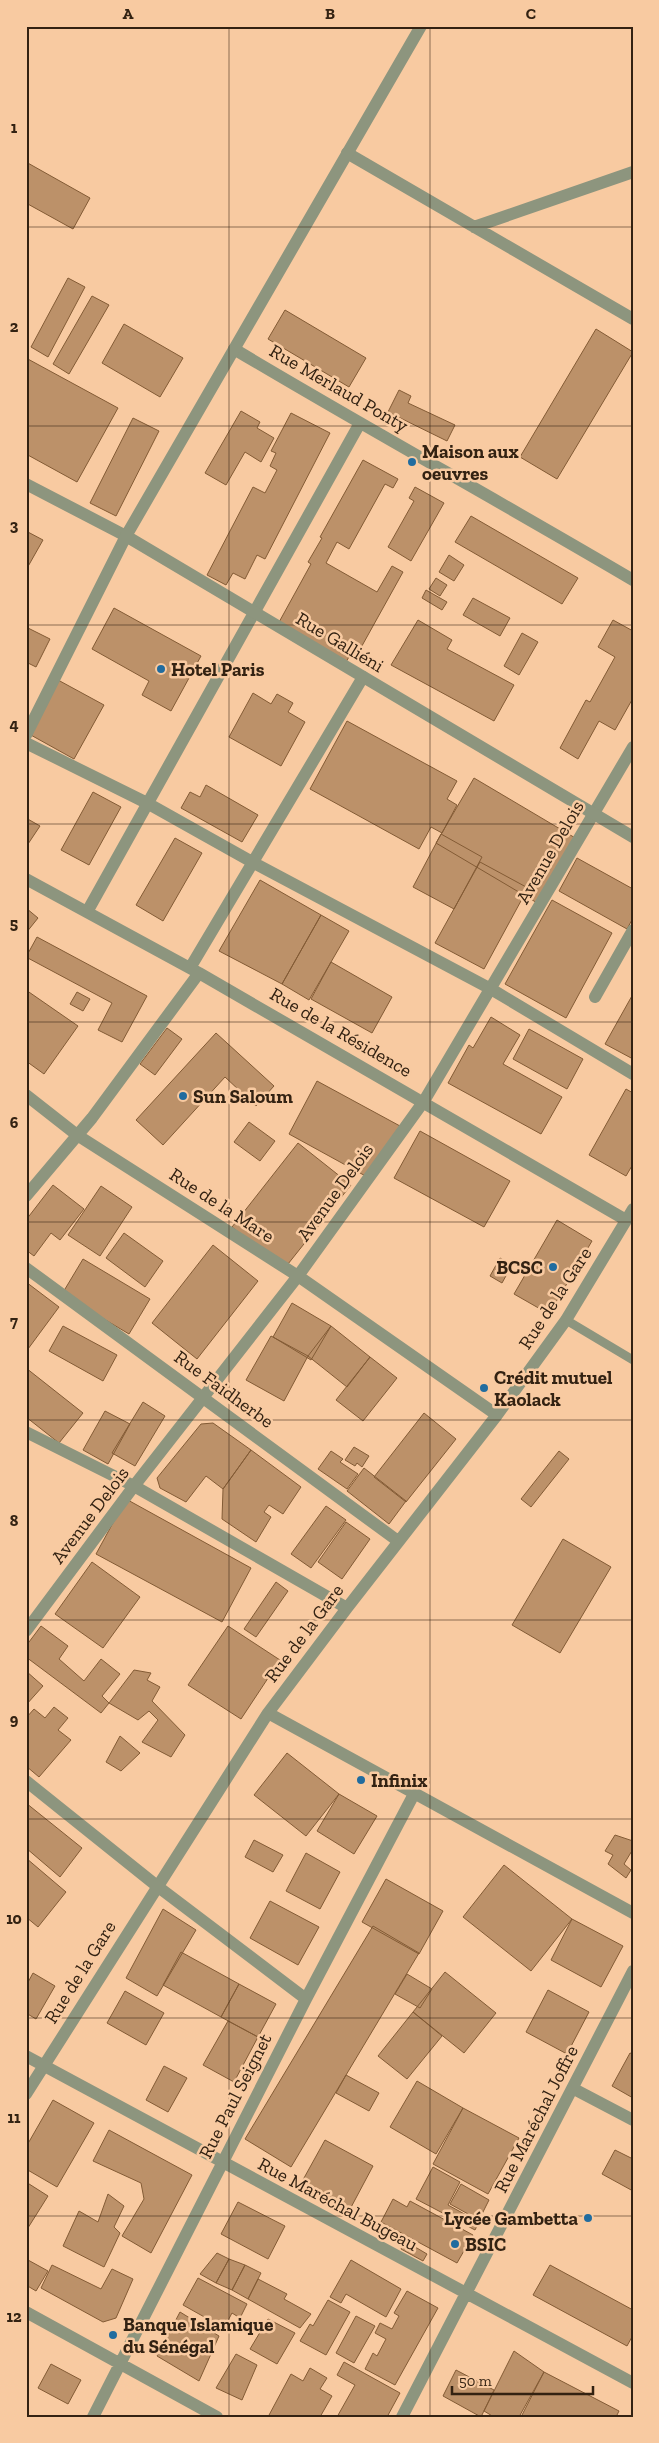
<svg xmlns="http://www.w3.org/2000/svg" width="659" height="2443" viewBox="0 0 659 2443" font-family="'Zilla Slab',serif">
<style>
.building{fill:#bc9169;stroke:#835b35}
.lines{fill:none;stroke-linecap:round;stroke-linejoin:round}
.service{stroke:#8d957e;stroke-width:9}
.minor{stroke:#8d957e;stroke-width:12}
.tertiary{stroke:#8d957e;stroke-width:12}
.grid{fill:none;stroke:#332212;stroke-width:1;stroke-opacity:0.55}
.poi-dot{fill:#216c9f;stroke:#f8caa1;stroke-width:2}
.labels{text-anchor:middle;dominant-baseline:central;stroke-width:5;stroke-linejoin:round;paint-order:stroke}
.street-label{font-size:19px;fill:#332212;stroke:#f8caa1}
.poi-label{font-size:19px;font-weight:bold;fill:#332212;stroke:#f8caa1;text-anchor:start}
.neatline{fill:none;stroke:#332212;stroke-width:2}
.grid-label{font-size:16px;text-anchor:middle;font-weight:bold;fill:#332212}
</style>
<rect width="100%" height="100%" fill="#f8caa1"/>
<path class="building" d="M26,162L90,198L73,229L26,203Z
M68,278L85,287L48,357L31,347Z
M92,296L109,305L69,374L53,364Z
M285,310L366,358L349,387L268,339Z
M124,324L183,358L160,397L102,363Z
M596,329L633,352L557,479L520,457Z
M26,358L118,408L77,482L26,454Z
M399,390L411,396L408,403L455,425L447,441L388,412Z
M241,411L260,422L257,428L274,438L261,462L245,452L226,485L205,473Z
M291,413L330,433L265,559L257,555L245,579L233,573L226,585L207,575L253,487L265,493L277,470L270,466L276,453L271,451Z
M133,418L159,431L116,516L90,503Z
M363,460L398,479L393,488L385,484L349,549L337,542L326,563L377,592L392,566L403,572L358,653L353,650L346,662L278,624L311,564L308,562L322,538L320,537Z
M415,487L444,503L411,561L388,547L414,501L409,498Z
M471,516L578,578L562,604L455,542Z
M26,531L43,540L26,570Z
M449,555L464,565L454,581L439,572Z
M436,578L447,585L440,596L429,589Z
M426,590L447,602L442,610L422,598Z
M473,598L510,618L500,636L463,615Z
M114,608L201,656L171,711L142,695L149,681L92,649Z
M418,620L452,640L447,649L514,685L494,721L391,665Z
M613,620L633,631V698L615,730L599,721L578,759L560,748L586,700L590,702L615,657L598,647Z
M26,627L50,639L36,667L26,662Z
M522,633L538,642L519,675L504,666Z
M58,680L104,705L74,759L29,734Z
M253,693L271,704L277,694L293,703L288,712L305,722L281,766L229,737Z
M347,721L457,781L447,799L457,805L442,833L431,827L419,849L310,789Z
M474,778L577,839L539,904L436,843Z
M206,785L258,815L242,842L181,808L190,792L200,797Z
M93,792L121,807L89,865L61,850Z
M26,818L40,826L28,844L26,843Z
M441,834L482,857L454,909L413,887Z
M175,838L202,853L163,921L136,905Z
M577,858L633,889V918L627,929L559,891Z
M480,862L528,888L484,969L435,943Z
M260,880L321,915L282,984L219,951Z
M552,900L612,933L566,1018L505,984Z
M26,908L38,918L26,933Z
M321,915L349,931L309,1000L282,984Z
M37,937L147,996L122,1042L98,1030L112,1003L26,957Z
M331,962L392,997L372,1033L311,999Z
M26,990L78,1026L44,1074L26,1061Z
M77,992L90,999L83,1011L70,1004Z
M633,994V1059L605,1044Z
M491,1017L520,1035L503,1064L562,1097L541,1134L448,1083L469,1045L473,1048Z
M167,1028L182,1039L155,1075L140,1064Z
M529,1029L583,1059L567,1089L513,1059Z
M216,1033L274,1086L256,1106L225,1077L163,1145L136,1120Z
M317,1081L400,1126L371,1179L289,1134Z
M626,1089L633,1093V1164L626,1176L589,1155Z
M249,1122L275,1141L260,1161L234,1142Z
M420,1131L510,1181L484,1227L394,1178Z
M298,1143L351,1185L284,1269L232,1227Z
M53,1185L84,1209L60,1240L51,1233L34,1256L26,1250V1220Z
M101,1186L132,1207L100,1256L68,1235Z
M557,1220L592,1241L549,1314L514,1294Z
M124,1233L163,1261L145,1287L106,1258Z
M213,1245L258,1281L197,1359L152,1323Z
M500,1258L512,1265L502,1283L490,1276Z
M83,1259L150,1299L129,1334L62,1294Z
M26,1282L59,1307L28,1349L26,1347Z
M292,1303L331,1326L311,1360L273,1337Z
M63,1326L117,1355L103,1381L49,1351Z
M331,1326L370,1357L347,1387L308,1356Z
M271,1336L308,1356L284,1401L246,1380Z
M370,1357L397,1378L363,1421L336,1400Z
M26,1368L83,1413L59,1443L26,1417Z
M143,1402L165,1416L135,1466L112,1453Z
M105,1411L130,1424L108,1464L83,1450Z
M424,1413L456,1439L406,1502L374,1477Z
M213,1423L251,1450L223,1489L206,1476L186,1502L160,1488L157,1478L201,1424Z
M354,1447L369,1456L362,1467L357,1463L355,1466L345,1460Z
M251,1450L301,1487L283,1514L269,1505L264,1512L271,1517L256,1542L222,1519L223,1489Z
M331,1451L343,1459L340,1462L358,1474L347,1489L318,1469Z
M559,1451L569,1459L531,1507L521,1499Z
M364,1468L406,1501L389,1524L347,1491Z
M126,1499L251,1568L222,1622L96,1554Z
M326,1506L346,1520L311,1568L291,1554Z
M346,1522L370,1539L342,1579L318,1562Z
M563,1539L611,1567L560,1653L512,1625Z
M92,1562L140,1597L103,1648L55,1614Z
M276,1582L288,1591L256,1637L244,1629Z
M41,1626L68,1646L59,1659L84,1681L101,1659L120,1674L102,1696L109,1703L101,1713L26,1657V1646Z
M228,1626L280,1660L241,1719L188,1685Z
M134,1670L151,1673L147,1680L160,1687L152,1701L185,1735L171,1757L142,1742L158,1720L149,1711L138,1720L109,1703Z
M26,1671L43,1686L26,1705Z
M54,1707L68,1718L58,1730L71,1740L39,1777L26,1766V1718L34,1709L45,1718Z
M120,1736L140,1753L121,1771L106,1762Z
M287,1753L339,1794L306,1836L254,1795Z
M339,1794L377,1816L354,1854L317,1831Z
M26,1803L82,1848L60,1877L26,1848Z
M615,1835L633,1841V1849L624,1864L631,1870L626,1878L608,1864L613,1855L605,1851Z
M254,1840L283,1855L273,1872L245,1857Z
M306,1853L340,1872L320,1909L286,1891Z
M26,1858L66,1892L38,1927L26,1917Z
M504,1865L572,1919L531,1971L463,1917Z
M386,1879L443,1911L419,1954L362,1922Z
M270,1901L319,1927L298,1965L250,1938Z
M163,1909L196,1930L157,1996L126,1978Z
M572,1919L623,1946L601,1987L551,1960Z
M373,1926L419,1953L291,2167L245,2139Z
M181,1952L239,1984L221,2017L163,1985Z
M445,1972L496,2013L464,2053L413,2012Z
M33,1973L55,1986L36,2019L26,2013V1986Z
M407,1974L432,1989L420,2008L395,1994Z
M239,1984L276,2004L258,2037L221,2017Z
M548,1990L589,2012L567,2054L526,2032Z
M125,1991L164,2013L146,2045L107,2023Z
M413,2012L442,2036L407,2079L378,2056Z
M228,2021L258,2037L234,2082L203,2065Z
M630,2053L633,2054V2098L612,2086Z
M164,2066L187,2078L168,2112L146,2100Z
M346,2075L379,2093L369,2111L336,2093Z
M417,2081L463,2108L436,2154L390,2127Z
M53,2100L94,2123L57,2187L26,2169V2147Z
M463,2108L519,2138L488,2194L433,2164Z
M109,2130L192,2175L151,2253L122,2236L144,2199L141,2183L93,2161Z
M325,2140L373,2166L348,2213L299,2187Z
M615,2150L633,2159V2191L602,2174Z
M433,2167L460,2182L448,2205L479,2222L475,2230L416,2199Z
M26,2182L48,2196L26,2231Z
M461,2184L489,2200L479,2220L450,2204Z
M108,2194L124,2206L114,2227L120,2233L104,2267L63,2246L79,2211L98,2222Z
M393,2199L407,2207L410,2201L473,2235L457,2263L381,2222Z
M238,2202L285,2226L268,2259L221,2234Z
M405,2241L427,2254L423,2261L401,2249Z
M217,2253L229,2259L216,2283L200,2274Z
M229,2259L245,2265L232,2290L216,2283Z
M28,2260L48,2271L36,2291L26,2285Z
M351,2260L401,2289L386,2317L346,2294L341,2303L330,2297Z
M52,2265L101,2289L112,2269L133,2279L116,2318L103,2322L41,2288Z
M245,2265L261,2273L248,2299L232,2290Z
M550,2265L633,2310V2335L627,2346L533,2295Z
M198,2278L247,2304L240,2318L232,2313L224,2328L183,2305Z
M258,2279L287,2294L284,2299L311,2314L300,2328L248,2299Z
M407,2291L438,2308L395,2385L365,2369L373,2353L377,2356L386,2339L375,2333L380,2323L392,2329L399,2316L394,2313Z
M328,2300L350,2312L326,2355L300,2341L310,2324L313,2326Z
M180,2312L219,2336L199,2381L157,2356Z
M356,2316L375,2326L354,2363L336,2353Z
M268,2319L295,2333L277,2364L250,2349Z
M514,2351L544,2372L519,2417H494L484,2411Z
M236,2354L257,2365L242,2400L216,2388Z
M344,2362L400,2393L387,2417H337L355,2385L337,2375Z
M51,2364L81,2380L68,2404L38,2388Z
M310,2368L327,2378L320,2389L332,2396L320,2417H268L291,2374L303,2381Z
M456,2370L494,2390L481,2417L443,2396Z
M544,2372L619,2411L616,2417H521Z"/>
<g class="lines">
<path class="service" d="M566,1320L633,1360"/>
<path class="minor" d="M347,153L633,319
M474,227L633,172
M234,349C366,428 501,502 633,580
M26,484L126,536
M26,743L147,803L254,863L491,989L633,1074
M26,879L199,973L626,1220
M87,912L360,423
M190,968L363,677
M595,997L633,930
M26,1095L77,1135L298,1276L497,1415
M26,1196L92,1118L199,973
M26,1268L398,1541
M26,1432L134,1486L347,1608
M26,1631L134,1486L298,1276L424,1101L633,747
M268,1713L633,1913
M26,1781L157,1886L306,1999
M26,2056L633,2383
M574,2089L633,2120
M26,2094L268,1713L347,1608L497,1415L566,1320L633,1209
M26,2312L217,2417
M93,2417L306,1999L414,1794
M402,2417L633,1971"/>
<path class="tertiary" d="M126,536L633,837
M26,735L126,536L421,26"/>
</g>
<path class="grid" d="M229,26V2417M430,26V2417M26,227H633M26,426H633M26,625H633M26,824H633M26,1022H633M26,1222H633M26,1420H633M26,1620H633M26,1819H633M26,2018H633M26,2216H633"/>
<g class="poi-dot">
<circle cx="412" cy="462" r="5"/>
<circle cx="161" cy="669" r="5"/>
<circle cx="183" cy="1096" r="5"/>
<circle cx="553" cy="1267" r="5"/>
<circle cx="484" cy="1388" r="5"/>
<circle cx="361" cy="1780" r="5"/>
<circle cx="588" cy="2218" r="5"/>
<circle cx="455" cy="2244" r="5"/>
<circle cx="113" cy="2335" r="5"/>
</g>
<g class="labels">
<g class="street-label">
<text transform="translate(339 388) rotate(30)">Rue Merlaud Ponty</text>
<text transform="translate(340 642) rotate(31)">Rue Galliéni</text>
<text transform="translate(550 852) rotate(-60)">Avenue Delois</text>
<text transform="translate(341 1032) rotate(30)">Rue de la Résidence</text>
<text transform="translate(335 1192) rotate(-54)">Avenue Delois</text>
<text transform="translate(222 1205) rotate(33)">Rue de la Mare</text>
<text transform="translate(555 1298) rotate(-57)">Rue de la Gare</text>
<text transform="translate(224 1389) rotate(36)">Rue Faidherbe</text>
<text transform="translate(90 1515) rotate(-53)">Avenue Delois</text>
<text transform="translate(304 1633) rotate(-53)">Rue de la Gare</text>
<text transform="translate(80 1972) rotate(-58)">Rue de la Gare</text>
<text transform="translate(235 2096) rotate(-63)">Rue Paul Seignet</text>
<text transform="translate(536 2119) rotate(-63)">Rue Maréchal Joffre</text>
<text transform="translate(338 2204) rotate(28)">Rue Maréchal Bugeau</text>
</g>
<g class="poi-label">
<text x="422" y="451">Maison aux<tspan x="422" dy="22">oeuvres</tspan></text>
<text x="171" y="669">Hotel Paris</text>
<text x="193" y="1096">Sun Saloum</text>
<text x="543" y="1267" text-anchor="end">BCSC</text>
<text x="494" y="1377">Crédit mutuel<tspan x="494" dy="22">Kaolack</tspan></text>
<text x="371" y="1780">Infinix</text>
<text x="578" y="2218" text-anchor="end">Lycée Gambetta</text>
<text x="465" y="2244">BSIC</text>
<text x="123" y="2324">Banque Islamique<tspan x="123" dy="22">du Sénégal</tspan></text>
</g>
</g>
<rect width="659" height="2443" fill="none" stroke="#f8caa1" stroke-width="55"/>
<path d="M452 2386v8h141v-8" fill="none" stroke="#332212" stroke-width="2.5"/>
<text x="459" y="2386" font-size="15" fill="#332212" stroke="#f8caa1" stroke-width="4" paint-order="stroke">50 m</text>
<rect x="28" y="28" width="604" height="2388" class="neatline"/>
<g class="grid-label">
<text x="128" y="19">A</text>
<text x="330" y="19">B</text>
<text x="531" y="19">C</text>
<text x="14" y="133">1</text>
<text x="14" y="332">2</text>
<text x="14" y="531">3</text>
<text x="14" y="730">4</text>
<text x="14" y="929">5</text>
<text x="14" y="1128">6</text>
<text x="14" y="1327">7</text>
<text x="14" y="1526">8</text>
<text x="14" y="1725">9</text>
<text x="14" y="1924">10</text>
<text x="14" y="2123">11</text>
<text x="14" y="2322">12</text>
</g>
</svg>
